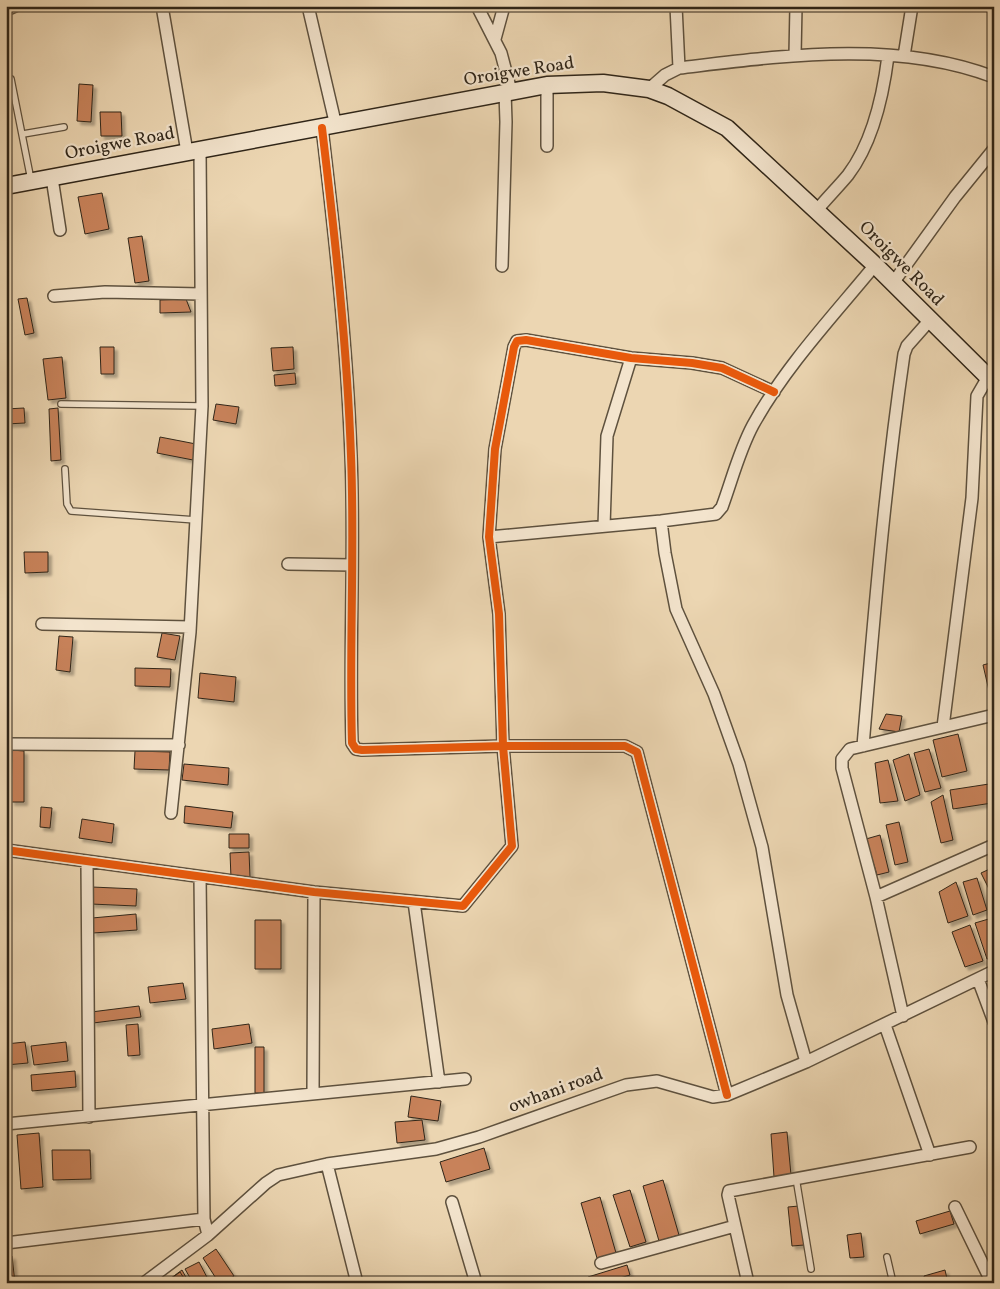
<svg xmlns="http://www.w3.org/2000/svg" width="1000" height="1289" viewBox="0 0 1000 1289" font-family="Vollkorn,serif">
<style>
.building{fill:#c8825a;stroke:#2f2518;filter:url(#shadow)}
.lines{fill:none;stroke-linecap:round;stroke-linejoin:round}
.lane-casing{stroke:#5e513e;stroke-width:8}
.street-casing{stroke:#5e513e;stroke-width:14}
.secondary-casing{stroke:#2f2518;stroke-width:19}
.lane{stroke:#f3e4cd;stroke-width:5.5}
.street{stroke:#f3e4cd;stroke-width:11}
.secondary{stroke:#f3e4cd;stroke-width:16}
.cycleway-casing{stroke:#f3e4cd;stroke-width:11}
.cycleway{stroke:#e8590c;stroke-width:8}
.labels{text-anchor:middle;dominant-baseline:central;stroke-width:4.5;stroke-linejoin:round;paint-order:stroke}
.street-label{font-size:18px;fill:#2f2518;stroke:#f3e4cd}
</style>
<defs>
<filter id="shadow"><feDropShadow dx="3.5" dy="3.5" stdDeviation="1" flood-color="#0004"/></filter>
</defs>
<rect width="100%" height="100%" fill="#ecd6b2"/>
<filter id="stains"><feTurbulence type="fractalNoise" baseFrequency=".004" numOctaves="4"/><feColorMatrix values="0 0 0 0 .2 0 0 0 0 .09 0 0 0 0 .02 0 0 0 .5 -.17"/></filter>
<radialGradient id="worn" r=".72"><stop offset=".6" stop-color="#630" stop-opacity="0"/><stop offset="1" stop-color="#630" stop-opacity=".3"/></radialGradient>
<path class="building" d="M79,84L93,85L91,122L77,121Z
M100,112H121L122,136H101Z
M102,193L109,229L85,234L78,197Z
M142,236L149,281L135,283L128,238Z
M27,298L34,333L25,335L18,299Z
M186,299L191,312L160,313V300Z
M100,347H114V374H101Z
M293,347L294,369L273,371L271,348Z
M62,357L66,398L48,400L43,359Z
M295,373L296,384L275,386L274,375Z
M216,404L239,407L236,424L213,420Z
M24,408L25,423L6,424V409Z
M58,408L61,460L51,461L49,409Z
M160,437L196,444L193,460L157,453Z
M24,552H48V572L25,573Z
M162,633L180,636L175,660L157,657Z
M59,636L73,637L70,672L56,670Z
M994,662V708H993L983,665Z
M135,668L171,669L170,687L135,686Z
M200,673L236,677L234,702L198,698Z
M886,714L902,716L899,732L879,729Z
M958,734L967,771L942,777L933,740Z
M929,749L941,788L925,792L914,753Z
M12,750L24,751V802H11Z
M135,751L170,752L169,770L134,769Z
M909,754L920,795L905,801L893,760Z
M888,760L898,801L880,803L875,763Z
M184,764L229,768L228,785L182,780Z
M989,784L992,803L953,809L950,790Z
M943,795L953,840L941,843L931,802Z
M185,806L233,812L231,828L184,823Z
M41,807L52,808L50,828L40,827Z
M82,819L114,824L112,843L79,838Z
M899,822L908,862L895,865L886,825Z
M229,834H249V848H229Z
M880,835L889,872L877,875L866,839Z
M249,852L250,877L231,878L230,853Z
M994,867V899L981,873Z
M977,878L987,910L973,915L963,882Z
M956,882L968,916L948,923L939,892Z
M92,887L137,889L136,906L91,904Z
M136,914L137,930L93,933L92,918Z
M992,918L994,957L987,959L975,923Z
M255,920H281V969H255Z
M970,925L983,961L965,967L952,932Z
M183,983L186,999L150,1003L148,987Z
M139,1006L141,1017L93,1023L91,1012Z
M138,1024L140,1055L128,1056L126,1025Z
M249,1024L252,1043L214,1049L212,1029Z
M25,1042L28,1063L6,1065V1044Z
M66,1042L68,1061L34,1065L31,1046Z
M255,1047H264V1093H255Z
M75,1071L76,1087L32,1091L31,1075Z
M411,1096L441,1101L438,1121L408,1117Z
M422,1120L425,1140L397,1143L395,1122Z
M787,1132L791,1175L774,1177L771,1134Z
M39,1133L43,1187L21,1189L17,1135Z
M484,1148L490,1169L446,1182L440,1162Z
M52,1150H90L91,1179L53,1180Z
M663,1180L679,1235L659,1241L643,1186Z
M630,1190L646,1242L630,1247L613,1195Z
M600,1197L616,1253L597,1258L581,1203Z
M799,1206L804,1245L792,1246L788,1207Z
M950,1211L954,1224L920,1234L916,1221Z
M861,1233L864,1257L850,1258L847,1235Z
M216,1249L234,1276L224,1283H219L203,1258Z
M6,1256H12L15,1283H6Z
M199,1262L210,1283H193L185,1269Z
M627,1265L630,1275L604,1283H590L588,1277Z
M182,1270L189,1283H168L167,1281Z
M945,1270L948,1283H925L924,1276Z
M180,1272L187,1283H169L168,1281Z"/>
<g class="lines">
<defs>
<path id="lane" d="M11,79L31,180
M23,134L64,127
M61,404L202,406
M65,469L67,504L71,511L196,520
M796,1178L811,1269
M887,1257L893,1283"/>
<path id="street" d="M162,6L187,152
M308,6L336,126
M477,6L501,53L511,91
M676,6L679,68
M6,10L15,6
M495,39L504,6
M795,55L796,6
M904,56L912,6
M649,89L665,75L679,68C781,56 895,39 994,77
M322,128C335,237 347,346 351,456C355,551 349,647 352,743L356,749L362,750L503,746H625L637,752L727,1095
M547,146V85
M52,178L60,230
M817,210C827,198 838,187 848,175C873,142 883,96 888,56
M502,266L506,122L505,92
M893,283L955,197L994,149
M54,296L105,292L201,294
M661,521L665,553L676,609L714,694L739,764L762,847L787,995L806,1062
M604,526L607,436L631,358
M489,537L661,521L716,514L722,507C732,480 739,451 753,425C785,367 833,316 875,265
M288,564L352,565
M42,624L190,627
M943,727L972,498L977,396L988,377
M6,744L179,745
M863,746C874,615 885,484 904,354L907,346L930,320
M171,813L190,632L202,406L200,150
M6,850L314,892L463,906L512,846L503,746L499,614L489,537L495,449L514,347L517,341L526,340L631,358L692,363L722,368L774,392
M87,862L89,1117
M200,877L204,1219L208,1235
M876,897L994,845
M414,902L439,1082
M978,979L994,1022
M903,1016L876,897L842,768V759L850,749L994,715
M885,1025L930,1155
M313,1093L314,892
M6,1124L465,1079
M327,1164L357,1283
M452,1202L476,1283
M955,1207L992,1283
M6,1243L204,1219
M601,1263L735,1226
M144,1283L208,1235L266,1183L278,1175L327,1164L436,1149L479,1137L626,1085L657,1081L713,1097L727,1095L806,1062L994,971
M748,1283L728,1195L729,1191L970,1147"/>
<path id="secondary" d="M6,186L547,85L603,83L649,89L668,96L727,128L875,265L994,383"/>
</defs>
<use href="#lane" class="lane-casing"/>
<use href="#street" class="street-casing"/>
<use href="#secondary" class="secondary-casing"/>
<use href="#lane" class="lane"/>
<use href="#street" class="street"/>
<use href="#secondary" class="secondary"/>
<defs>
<path id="cycleway" d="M322,128C335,237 347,346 351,456C355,551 349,647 352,743L356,749L362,750L503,746H625L637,752L727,1095
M6,850L314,892L463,906L512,846L503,746L499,614L489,537L495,449L514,347L517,341L526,340L631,358L692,363L722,368L774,392"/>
</defs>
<use href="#cycleway" class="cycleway-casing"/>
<use href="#cycleway" class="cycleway"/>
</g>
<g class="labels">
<g class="street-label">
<text transform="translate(519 72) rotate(-9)">Oroigwe Road</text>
<text transform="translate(120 144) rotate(-11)">Oroigwe Road</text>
<text transform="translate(901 264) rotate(45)">Oroigwe Road</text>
<text transform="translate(556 1091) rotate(-20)">owhani road</text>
</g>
</g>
<rect width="1000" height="1289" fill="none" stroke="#ecd6b2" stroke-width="25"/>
<rect x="8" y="8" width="985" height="1274" fill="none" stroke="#2f2518" stroke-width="2.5"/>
<rect x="12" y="12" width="975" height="1264" fill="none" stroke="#2f2518"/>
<rect width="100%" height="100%" filter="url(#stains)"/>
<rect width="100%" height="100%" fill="url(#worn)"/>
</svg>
